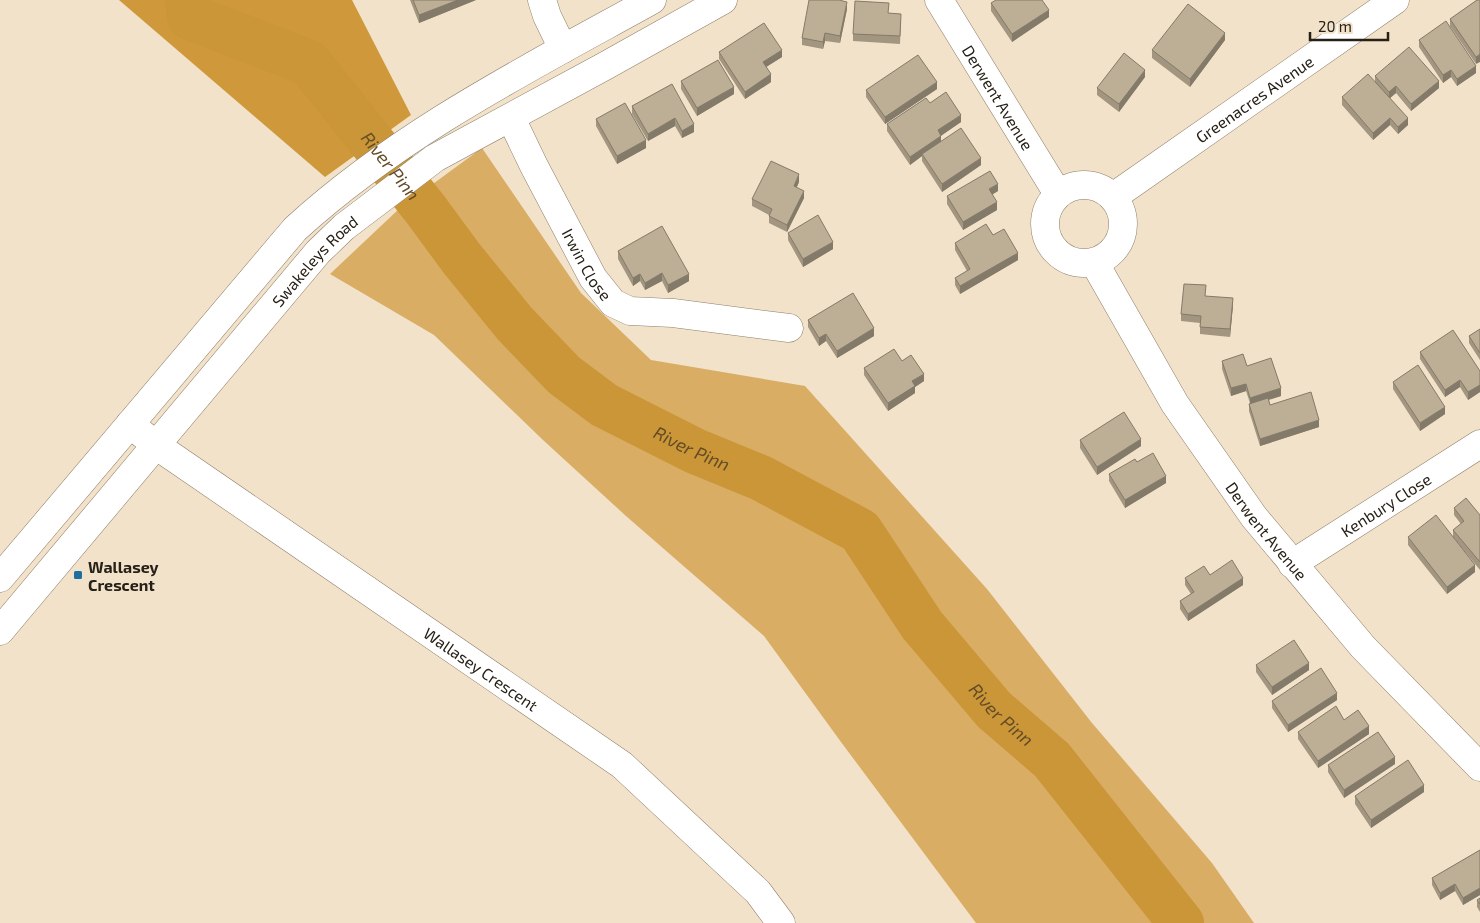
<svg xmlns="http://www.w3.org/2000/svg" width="1480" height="923" viewBox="0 0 1480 923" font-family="'Exo 2',sans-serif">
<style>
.green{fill:#d9ad64}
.forest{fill:#ce983b}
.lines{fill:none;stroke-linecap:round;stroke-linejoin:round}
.river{stroke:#cb9638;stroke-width:46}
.minor-casing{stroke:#8e7f69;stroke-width:29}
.secondary-casing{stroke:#8e7f69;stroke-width:29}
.minor{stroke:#fff;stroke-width:28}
.secondary{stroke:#fff;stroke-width:28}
.wall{fill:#a39681}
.shaded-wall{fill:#847a69}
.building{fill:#bdae96;stroke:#847a69}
.poi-dot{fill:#1f6ea0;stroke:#f2e2c9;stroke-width:2}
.labels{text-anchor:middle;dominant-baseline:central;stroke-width:5;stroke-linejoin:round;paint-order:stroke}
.street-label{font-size:16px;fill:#262017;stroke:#f2e2c9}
.poi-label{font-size:16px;font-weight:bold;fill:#262017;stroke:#f2e2c9;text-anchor:start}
.water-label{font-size:18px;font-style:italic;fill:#634c26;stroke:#f2e2c9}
</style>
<rect width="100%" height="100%" fill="#f2e2c9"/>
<path class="green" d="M482,148L581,293L651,360L805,386L987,589L1092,723L1212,863L1254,923H976L841,742L764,636L626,516L543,440L434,335L330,274L400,208Z"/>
<path class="forest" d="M119,0H352L411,115L325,177Z"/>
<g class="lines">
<path class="river" id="s1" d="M188,0L190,17L309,63L426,210L462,259L515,324L564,375L604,405L695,451L761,478L860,531L922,625L994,710L1052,760L1181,923"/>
<defs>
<g id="minor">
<path d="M542,0L547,16L563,49"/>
<path id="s2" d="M939,0L1058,194"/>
<path id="s3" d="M511,118L534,166L593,278L613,303L630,311L673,313L789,328"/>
<circle cx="1084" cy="224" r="39"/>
<path id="s4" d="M1113,197L1395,0"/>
<path id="s5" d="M1094,262L1175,404L1254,517L1363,647L1480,767"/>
<path id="s6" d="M130,424L157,446L622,765L758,892L781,923"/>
<path id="s7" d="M1292,564L1480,444"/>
</g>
<g id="secondary">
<path d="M0,578L295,229C400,133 529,68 652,0"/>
<path id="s8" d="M0,631L318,252L344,227L435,158L605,66L723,0"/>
</g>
</defs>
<use href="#minor" class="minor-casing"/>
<use href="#secondary" class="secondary-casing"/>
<use href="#minor" class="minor"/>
<use href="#secondary" class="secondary"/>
</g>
<path class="wall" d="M410,0H476L419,23Z
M1477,0L1476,64L1450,26V19Z
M991,3L1049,17L1012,42L991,11Z
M847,9L840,43L825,41L823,49L802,45V38Z
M889,13L901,21L900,44L853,41V34Z
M1225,40L1190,87L1152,58V50Z
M1419,40L1476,73L1457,86L1451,77L1443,83L1419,47Z
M719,52L782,57L766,67L771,82L745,99L719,59Z
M1375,76L1439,88L1411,111L1396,93L1390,98L1408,125L1398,134L1390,125L1373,140L1342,105V97L1375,81Z
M1145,77L1119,112L1097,95V88Z
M681,81L734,94L697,116L681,89Z
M672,84L694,132L682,138L675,126L648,141L632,114V106Z
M937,89L885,124L866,97V90Z
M596,119L646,148L617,164L596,126Z
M961,122L941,135V141L981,165L942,192L922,161V156L910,165L887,131V124Z
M799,182L796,188L804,198L787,232L769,223V215L752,206V199Z
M998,191L992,195L997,210L963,230L947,204V196Z
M788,233L833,249L803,267L788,240Z
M993,235L1018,260L960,294L955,285V278L967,271L955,250V243Z
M618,251L689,281L668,293L662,281L645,290L640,281L633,286L618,259Z
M1206,296L1233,305L1230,337L1200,334V323L1181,321V314Z
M808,320L874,336L837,358L826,341L819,346L808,327Z
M1480,329V360L1469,343V336Z
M1420,352L1480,371V392L1468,400L1460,387L1445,397L1420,359Z
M902,361L924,381L915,387V393L888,411L864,375V368Z
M1222,361L1247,366L1281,396L1269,400L1270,405L1319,427L1260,446L1249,411V404L1250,403L1246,391L1231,396L1222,369Z
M1393,382L1445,414L1420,431L1393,389Z
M1080,440L1141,446L1097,475L1080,448Z
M1137,462L1166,483L1125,508L1109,481V474Z
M1454,508L1480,515V570L1453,537V530L1461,524L1454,515Z
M1408,537L1475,572L1447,594L1408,545Z
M1185,578L1243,585L1188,621L1180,609V601L1191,594L1185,585Z
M1256,665L1309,670L1272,695L1256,672Z
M1337,700L1288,732L1272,708V701Z
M1344,720L1369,734L1318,768L1298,739V732Z
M1395,764L1344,798L1328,772V765Z
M1424,792L1371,828L1355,804V796Z
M1480,850V895L1463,905L1455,891L1440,900L1432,885V878Z
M1480,898V912L1477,907V900Z"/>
<path class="shaded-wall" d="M458,0H476L419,23V15Z
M847,2V9L840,43V36Z
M1049,10V17L1012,42V34Z
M825,33V41L823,49V42Z
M1225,33V40L1190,87V79Z
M782,50V57L763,69V62Z
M1480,54V62L1476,64V57Z
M1476,66V73L1457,86V79Z
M1145,70V77L1119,112V104Z
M1451,70V77L1443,83V75Z
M771,74V82L745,99V92Z
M1439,81V88L1411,111V104Z
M937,82V89L885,124V117Z
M1396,86V93L1389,99V92Z
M734,87V94L697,116V108Z
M961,115V122L938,138V130Z
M675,118V126L648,141V134Z
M1390,118V125L1373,140V133Z
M1408,118V125L1398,134V127Z
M694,124V132L682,138V131Z
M941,136V143L922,154V156L910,165V157Z
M646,140V148L617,164V156Z
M981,158V165L942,192V184Z
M799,174V182L794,194V186Z
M998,184V191L989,196V189Z
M804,191V198L787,232V225Z
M997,202V210L963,230V222Z
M833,242V249L803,267V259Z
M1018,253V260L960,294V286Z
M662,273V281L645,290V283Z
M640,274V281L633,286V278Z
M689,274V281L668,293V285Z
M1233,298V305L1230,337V329Z
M874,328V336L837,358V351Z
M826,334V341L819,346V338Z
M924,374V381L915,387V393L888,411V403L912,381Z
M1460,380V387L1445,397V390Z
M1246,384V391L1231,396V388Z
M1480,385V392L1468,400V392Z
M1281,388V396L1250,405V398Z
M1445,407V414L1420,431V423Z
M1319,420V427L1260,446V439Z
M1141,439V446L1097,475V467Z
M1166,476V483L1125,508V500Z
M1475,565V572L1447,594V587Z
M1243,578V585L1188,621V614Z
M1309,663V670L1272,695V687Z
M1337,693V700L1288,732V725Z
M1369,726V734L1318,768V761Z
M1395,757V764L1344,798V790Z
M1424,785V792L1371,828V820Z
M1455,884V891L1440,900V893Z
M1480,888V895L1463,905V898Z"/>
<path class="building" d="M413,0H458L419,15Z
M809,0H839L847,2L840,36L825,33L823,42L802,38Z
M996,0H1042L1049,10L1012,34L991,3Z
M1477,0H1480V54L1476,57L1450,19Z
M855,1L889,3L888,13L901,14L900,36L853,34Z
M1188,4L1225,33L1190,79L1152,50Z
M1446,21L1476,66L1457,79L1451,70L1443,75L1419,40Z
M764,23L782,50L763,62L771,74L745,92L719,52Z
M1409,47L1439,81L1411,104L1396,86L1389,92L1375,76Z
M1124,53L1145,70L1119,104L1097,88Z
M918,55L937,82L885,117L866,90Z
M718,60L734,87L697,108L681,81Z
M1368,74L1408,118L1398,127L1390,118L1373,133L1342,97Z
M672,84L694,124L682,131L675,118L648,134L632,106Z
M946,92L961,115L938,130L941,136L910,157L887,124L926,98L930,103Z
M625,103L646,140L617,156L596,119Z
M961,128L981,158L942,184L922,154Z
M771,161L799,174L794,186L804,191L787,225L769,216L772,209L752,199Z
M990,171L998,184L989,189L997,202L963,222L947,196Z
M818,215L833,242L803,259L788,233Z
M986,224L993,235L1004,229L1018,253L960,286L955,278L970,269L955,243Z
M662,226L689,274L668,285L662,273L645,283L640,274L633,278L618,251Z
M1184,284L1206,285L1205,296L1233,298L1230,329L1200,327L1201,316L1181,314Z
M853,293L874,328L837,351L826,334L819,338L808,320Z
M1480,329V353L1469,336Z
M1453,330L1480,371V385L1468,392L1460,380L1445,390L1420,352Z
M894,349L902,361L911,355L924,374L912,381L915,386L888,403L864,368Z
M1243,354L1247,366L1271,358L1281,388L1250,398L1246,384L1231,388L1222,361Z
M1418,365L1445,407L1420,423L1393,382Z
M1311,392L1319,420L1260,439L1249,404L1268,398L1270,405Z
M1124,412L1141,439L1097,467L1080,440Z
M1153,453L1166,476L1125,500L1109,474L1135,459L1137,462Z
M1466,498L1480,515V562L1453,530L1464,521L1454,508Z
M1436,515L1475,565L1447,587L1408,537Z
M1232,560L1243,578L1188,614L1180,601L1194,592L1185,578L1204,566L1210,575Z
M1294,640L1309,663L1272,687L1256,665Z
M1321,668L1337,693L1288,725L1272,701Z
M1336,706L1344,720L1358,710L1369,726L1318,761L1298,732Z
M1378,732L1395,757L1344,790L1328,765Z
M1408,760L1424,785L1371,820L1355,796Z
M1480,850V888L1463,898L1455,884L1440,893L1432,878Z
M1480,898V904L1477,900Z"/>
<rect class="poi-dot" x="73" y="570" width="10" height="10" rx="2.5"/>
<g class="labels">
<g class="street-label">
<text stroke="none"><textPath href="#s2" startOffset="114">Derwent Avenue</textPath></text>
<text stroke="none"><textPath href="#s4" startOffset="172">Greenacres Avenue</textPath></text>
<text stroke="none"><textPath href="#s8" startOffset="486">Swakeleys Road</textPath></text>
<text stroke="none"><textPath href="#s3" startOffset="165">Irwin Close</textPath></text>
<text stroke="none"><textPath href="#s7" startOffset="111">Kenbury Close</textPath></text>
<text stroke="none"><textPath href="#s5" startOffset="320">Derwent Avenue</textPath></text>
<text stroke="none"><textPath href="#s6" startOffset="428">Wallasey Crescent</textPath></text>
</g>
<g class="poi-label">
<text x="88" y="566">Wallasey<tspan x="88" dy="18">Crescent</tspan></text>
</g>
<g class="water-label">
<text stroke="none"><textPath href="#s1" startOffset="276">River Pinn</textPath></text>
<text stroke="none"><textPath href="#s1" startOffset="696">River Pinn</textPath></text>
<text stroke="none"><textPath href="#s1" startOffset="1116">River Pinn</textPath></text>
</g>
</g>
<path d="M1310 32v8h78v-8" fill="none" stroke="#262017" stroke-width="2.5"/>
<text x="1318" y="32" font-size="15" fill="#262017" stroke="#f2e2c9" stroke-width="4" paint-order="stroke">20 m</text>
</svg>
